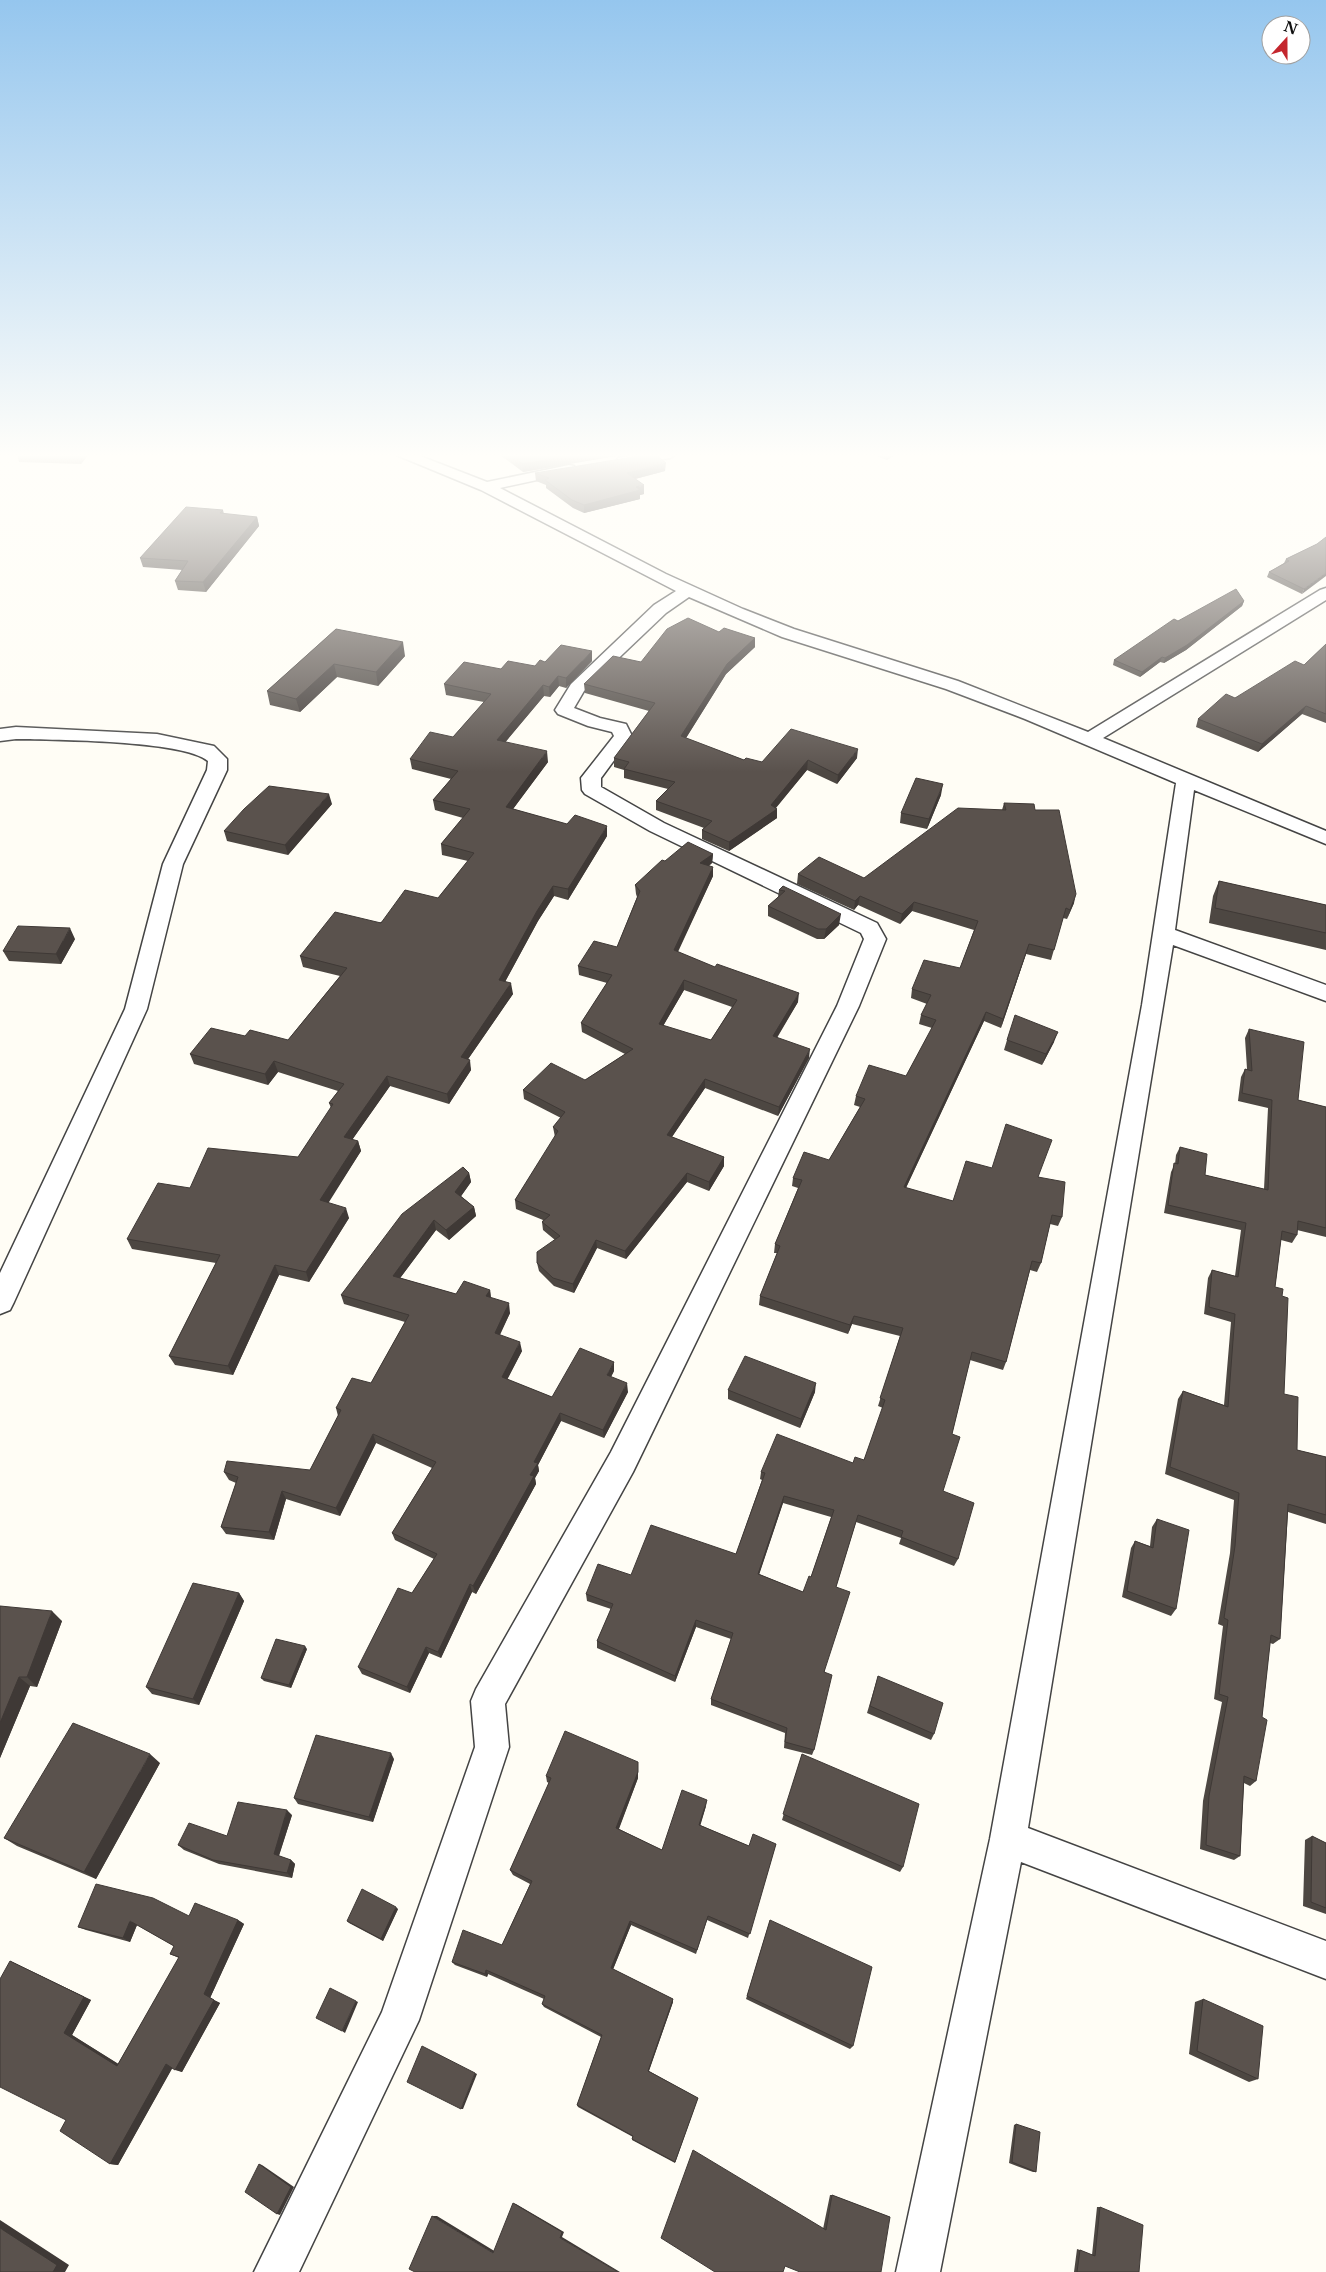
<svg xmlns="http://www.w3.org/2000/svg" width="1326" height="2272" viewBox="0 0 1326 2272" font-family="'Libre Baskerville',serif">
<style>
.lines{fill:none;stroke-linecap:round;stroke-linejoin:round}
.minor-casing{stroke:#444;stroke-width:3}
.minor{fill:#fff;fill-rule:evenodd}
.wall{fill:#4d4742;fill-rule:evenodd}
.shaded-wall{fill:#3f3936}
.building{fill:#5a524d;stroke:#3f3936;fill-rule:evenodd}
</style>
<rect width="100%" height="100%" fill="#fffdf5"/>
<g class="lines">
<defs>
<path id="minor" d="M394,454H415L487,482L569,465L574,466L576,469L574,472L500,488L666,574L743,609L794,629L958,681L1088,732L1320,590L1326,588V600L1103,738L1326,831V844L1194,790L1175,930L1326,985V1001L1173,945L1028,1828L1326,1941V1979L1021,1862L940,2272H896L990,1839L1142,1005L1176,783L1025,719L946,689L782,637L689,597L666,613L584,691L574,708L600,718L626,724L632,736L601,778V787L664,823L877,923L886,939L859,1006L633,1472L505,1704L509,1747L419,2020L299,2272H254L382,2012L475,1747L471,1701L476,1689L611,1452L837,1006L864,939L861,933L650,831L585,794L582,790L581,778L614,736L612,732L588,726L558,714L555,710L571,684L654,605L676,591L481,490Z
M639,454H677L670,458L623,465L616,461L618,458Z
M16,727L157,734L214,746L227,759V770L183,864L147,1009L14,1302L10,1310L0,1314V1273L125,1009L163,864L207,770L208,761C183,740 55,740 16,739L0,741V729Z"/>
</defs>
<use href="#minor" class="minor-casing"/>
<use href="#minor" class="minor"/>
</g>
<path class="wall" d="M17,454H89L81,464L19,462Z
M499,454H627L523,472Z
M871,454H896L887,460Z
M665,471L635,479L644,494L640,495V499L584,513L573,508L546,488V485L536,481L535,473Z
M223,510L224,514L257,517L259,526L206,592L178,590L175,581L182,570L143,567L140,558Z
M1326,537L1302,594L1267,577L1269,572L1284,563L1286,559L1317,544Z
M1244,601L1242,606L1186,650L1164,663L1160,662L1140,677L1113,665L1114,660L1178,621Z
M336,629L405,656L378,686L337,677L300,712L270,705L267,691Z
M719,632L755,638V647L726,674L686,738L744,760L762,762L857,758L837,784L807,770L776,808L777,818L729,851L702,839V830L704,828L656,810V801L668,789L624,778V770L614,767V758L649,711L585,693L584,684L641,662Z
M1326,644V723L1302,714L1258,752L1196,727L1198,719L1235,698L1304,665Z
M592,661L566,688L559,686L550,697L544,696L505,742L548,762L513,809L607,836L568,900L554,896L538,921L505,982L513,994L468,1059L471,1070L449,1104L390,1086L352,1140L358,1141L361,1151L328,1202L349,1218L309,1282L279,1275L233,1375L175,1365L169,1356L216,1263L132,1249L127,1239L190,1188L298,1157L331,1108L329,1103L338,1091L278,1072L268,1085L194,1064L190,1054L245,1036L288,1040L340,976L303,967L300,956L438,898L468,861L442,855L441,844L463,818L435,810L433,800L451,779L412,769L410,759L453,737L484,702L446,695L444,684L501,669L535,666L545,662Z
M941,795L927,829L900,823L901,813Z
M1004,803L1035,810L1074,903L1067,919L1063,918L1051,960L1026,954L1001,1028L984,1021L906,1188L953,1201L992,1168L1039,1177L1062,1217L1058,1226L1050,1224L1041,1263L1037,1272L1030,1270L1006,1362L1003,1370L970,1360L952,1434L943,1491L958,1559L954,1566L899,1544L901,1538L856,1522L836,1587L814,1750L812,1755L784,1748L785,1733L711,1705V1699L731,1639L696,1627L675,1682L597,1648V1641L611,1609L587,1601L586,1594L631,1575L736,1554L762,1480L760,1479L761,1472L853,1463L864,1460L883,1408L878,1406L900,1336L852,1324L848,1334L759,1305L760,1296L777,1253H774L775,1244L798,1188L792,1186L793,1178L829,1160L860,1107L854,1105L856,1096L906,1076L932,1028L919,1024L921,1015L927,1004L911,998L912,989L960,968L974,930L912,911L900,924L858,905L854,910L797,884L798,874L864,878L1002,810ZM783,1503L831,1517L811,1577L803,1592L759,1574Z
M332,804L288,855L227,841L224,831Z
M713,854L712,863L709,866L713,876L678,952L798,1002L777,1038L809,1058L778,1116L705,1088L672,1137L724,1157V1166L709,1191L687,1182L626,1259L597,1248L574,1293L554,1286L539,1271L537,1263L555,1240L543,1230L542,1222L543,1220L516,1209L515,1200L555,1137L553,1127L561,1118L524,1099L523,1090L585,1080L625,1054L582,1032L581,1023L607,983L579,975L578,966L617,947L637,897L636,894L635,885L665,861ZM684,990L732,1007L711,1040L663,1026Z
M1219,881L1326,905V950L1209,923L1213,896Z
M783,886L839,925L824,939H817L768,916V906L778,897L779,890Z
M75,939L61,964L9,961L3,951Z
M1249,1029L1298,1100L1326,1107V1237L1297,1230V1235L1292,1243L1281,1240L1275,1287L1282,1296L1284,1394L1297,1450L1326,1457V1524L1288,1512L1280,1639L1273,1644L1270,1643L1262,1717L1256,1781L1250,1786L1244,1783L1240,1856L1234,1860L1200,1849L1203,1801L1222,1702L1214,1699L1223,1626L1218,1624L1230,1553L1234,1500L1165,1474L1178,1399L1183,1391L1224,1405L1231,1322L1204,1314L1208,1278L1212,1270L1235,1276L1241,1230L1164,1213L1171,1172L1175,1164L1176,1155L1180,1147L1205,1175L1264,1189L1268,1108L1238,1101L1241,1077L1245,1069H1247L1245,1038Z
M1007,1040L1054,1042L1042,1065L1004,1050Z
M469,1173L471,1182L461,1196L474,1207L476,1216L449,1240L436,1230L400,1278L456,1294L490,1290L491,1298L510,1313L500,1335L522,1351L507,1379L552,1397L614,1371L611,1377L628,1392L604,1438L561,1421L538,1465L539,1471L535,1478L536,1484L476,1594L472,1592L441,1658L429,1653L410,1693L362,1674L358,1667L412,1593L434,1559L395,1540L392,1533L432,1468L376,1443L340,1516L286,1499L274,1540L226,1534L221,1527L236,1483L229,1480L224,1472L310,1470L338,1416L336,1408L371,1383L405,1322L344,1304L341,1295Z
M728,1390L815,1392L800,1428L728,1399Z
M1157,1519L1176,1609L1171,1616L1122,1597L1131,1548L1135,1541L1150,1546L1152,1527Z
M239,1593L244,1601L199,1705L152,1694L146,1687Z
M0,1606L62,1621L37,1687L30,1686L0,1758Z
M307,1649L291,1688L264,1681L261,1678Z
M878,1676L934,1734L931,1740L867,1713Z
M802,1754L903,1867L900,1872L782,1820Z
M394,1759L373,1822L298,1804L294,1798Z
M160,1763L96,1879L17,1846L4,1838Z
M546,1776L638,1778L619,1829L662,1850L706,1806L700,1825L749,1846L776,1844L748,1938L707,1920L696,1954L631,1925L613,1969L673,1999V2002L649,2071L698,2098L675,2163L632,2140V2139L633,2137L578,2107L577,2105L601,2037L544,2007L542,2004L544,1999L488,1974L487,1977L455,1965L452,1962L502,1945L530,1884L513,1875L510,1870L549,1783L547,1782Z
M292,1815L279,1856L291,1860L295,1864L292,1878L219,1864L184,1850L178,1845L227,1836Z
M1312,1836L1326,1843V1914L1303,1906L1305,1840Z
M398,1909L383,1941L349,1923L347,1921Z
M189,1916L238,1920L244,1924L210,1998L220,2003L182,2072L172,2068L118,2165L110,2164L66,2120L10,1961L91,2000L72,2035L118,2064L179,1958L170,1954L174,1946L137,1925L130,1942L86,1930L78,1927Z
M770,1920L853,2046L850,2049L746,1999Z
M1203,1999L1258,2079L1249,2082L1189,2054L1195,2002Z
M1016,2124L1036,2172H1033L1009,2163L1014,2125Z
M830,2195H832L890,2217L785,2266L715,2272L823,2229Z
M1097,2207H1100L1139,2272H1074L1077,2249L1080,2250L1092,2255Z"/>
<path class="shaded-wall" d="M79,454H89L81,464L78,456Z
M580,454H627L523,472V464Z
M888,454H896L887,460Z
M666,463L665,471L627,481V473Z
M644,485V494L640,495V499L584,513V505Z
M257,517L259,526L206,592L203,582Z
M1326,573V576L1302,594L1304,589Z
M1244,601L1242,606L1186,650L1164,663L1165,658Z
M755,638V647L726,674L681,746V736L727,664Z
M403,642L405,656L378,686L376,672Z
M592,651V661L566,688V678Z
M1162,657L1160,662L1140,677L1142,672Z
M334,664L337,677L300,712L296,699Z
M558,676L559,686L550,697L549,687Z
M543,685L544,696L498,751L497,740Z
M1306,706L1302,714L1258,752L1262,744Z
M858,749L857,758L837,784L838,775Z
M547,751L548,762L507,817L506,807Z
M808,760L807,770L773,811L777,809V818L729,851V842L771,805Z
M943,784L941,795L927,829L929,819Z
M329,794L332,804L288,855L285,845Z
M607,826V836L568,900V889Z
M713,854L712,863L699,872L700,863Z
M713,867V876L674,959V950Z
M553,886L554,896L538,921L500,991L499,980L537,911Z
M1076,894L1074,903L1067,919L1070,910Z
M860,896L858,905L854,910L855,901Z
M914,902L912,911L900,924L902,914Z
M841,914L839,925L824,939L826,929Z
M70,928L75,939L61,964L56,954Z
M1029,944L1026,954L1001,1028L1003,1019Z
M684,980V990L659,1033V1024Z
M511,983L513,994L462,1068L461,1057Z
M799,993L798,1002L772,1045L773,1036Z
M986,1012L984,1021L902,1196L904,1187Z
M1058,1032L1054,1042L1042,1065L1046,1054Z
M810,1049L809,1058L778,1116L779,1107Z
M470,1060L471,1070L449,1104L447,1094Z
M274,1061L278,1072L268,1085L265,1074Z
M387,1076L390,1086L347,1147L344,1137Z
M705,1079V1088L667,1144V1135Z
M358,1141L361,1151L324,1210L320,1200Z
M724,1157V1166L709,1191V1182Z
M469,1173L471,1182L457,1202L455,1192Z
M687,1173V1182L626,1259L625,1251Z
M474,1207L476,1216L449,1240L446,1230Z
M346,1208L349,1218L309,1282L306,1272Z
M434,1220L436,1230L395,1285L393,1276Z
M596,1240L597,1248L574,1293L573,1284Z
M275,1265L279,1275L233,1375L228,1366Z
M490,1290L491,1299L486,1296Z
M509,1303L510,1313L496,1342L495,1333Z
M854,1316L852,1324L848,1334L850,1325Z
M520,1342L522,1351L504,1386L502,1377Z
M614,1362V1371L607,1384V1375Z
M627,1383L628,1392L604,1438L603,1430Z
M816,1383L815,1392L800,1428L801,1419Z
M560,1413L561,1421L538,1465L539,1471L535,1478L536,1484L476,1594L473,1586L530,1475L534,1462Z
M373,1434L376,1443L340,1516L336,1508Z
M282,1491L286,1499L274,1540L269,1532Z
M784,1496L783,1503L757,1581L758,1574Z
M470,1584L472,1592L441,1658L438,1652Z
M239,1593L244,1601L199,1705L193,1699Z
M52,1611L62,1621L37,1687L27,1677Z
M696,1620V1627L675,1682V1676Z
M305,1646L307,1649L291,1688L289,1685Z
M426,1647L429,1653L410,1693L407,1687Z
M19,1677L30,1686L0,1758V1723Z
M391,1753L394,1759L373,1822L369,1817Z
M150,1754L160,1763L96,1879L84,1872Z
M638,1762V1778L617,1833L616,1828Z
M707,1800L706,1806L699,1830V1825Z
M287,1810L292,1815L278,1858L274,1854Z
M291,1860L295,1864L292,1878L287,1873Z
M396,1907L398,1909L383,1941L381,1939Z
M238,1920L244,1924L210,1998L220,2003L182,2072L175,2070L204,1994Z
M130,1921L137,1925L130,1942L123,1938Z
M630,1921L631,1925L612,1972L611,1968Z
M10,1961L91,2000L72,2035L125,2068L117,2066L64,2033Z
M486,1970L488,1974L487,1977L485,1974Z
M673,1999V2002L648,2073V2071Z
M356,2001L358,2002L345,2033L342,2031Z
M166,2064L173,2067L118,2165L110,2164Z
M475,2073L477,2074L463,2109H461Z
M259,2164L262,2165L294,2187L280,2215L277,2214Z
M513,2203L516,2204L564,2232L562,2237L620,2272H618L560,2238Z
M432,2216H437L496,2252L493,2253Z
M0,2220L69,2265L65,2272H53L0,2228Z"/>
<path class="building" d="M31,454H79L78,456Z
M509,454H580L523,464Z
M652,454H655L666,463L627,473L644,485L636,487L640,490L584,505L572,500L545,480L549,478L535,473Z
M186,507L223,510L220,513L257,517L203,582L175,581L188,561L140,558Z
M1326,537V573L1304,589L1269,572L1289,561L1286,559L1317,544Z
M1236,589L1244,601L1187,645L1165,658L1162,657L1142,672L1114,660L1174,619L1178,621Z
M688,618L719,632L724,628L755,638L727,664L681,736L744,760L746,758L762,762L791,729L858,749L838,775L808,760L771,805L777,809L729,842L702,830L712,821L656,801L675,782L624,769L629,762L614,758L655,703L584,684L613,656L641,662L667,629Z
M336,629L403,642L376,672L334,664L296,699L267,691Z
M1326,644V714L1306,706L1262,744L1198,719L1226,694L1235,698L1295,661L1304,665Z
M561,645L592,651L566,678L558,676L549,687L543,685L497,740L547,751L506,807L567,824L575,815L607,826L568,889L553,886L537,911L499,980L511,983L461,1057L470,1060L447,1094L387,1076L344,1137L358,1141L320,1200L346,1208L306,1272L275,1265L228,1366L169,1356L220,1255L127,1239L158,1183L190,1188L208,1148L298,1157L333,1104L329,1103L344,1084L274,1061L265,1074L190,1054L211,1028L245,1036L250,1030L288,1040L347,968L300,956L335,912L381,923L405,890L438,898L474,853L441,844L470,809L433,800L458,771L410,759L430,732L453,737L491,694L444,684L464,662L501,669L508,661L535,666L540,660L545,662Z
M916,778L943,784L929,819L901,813Z
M269,786L329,794L285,845L224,831L244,809Z
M1004,803L1034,804L1035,810H1059L1076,894L1070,910L1066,908L1054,950L1029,944L1003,1019L986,1012L904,1187L953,1201L966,1161L992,1168L1006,1124L1052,1140L1038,1177L1065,1182L1062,1217L1052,1215L1041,1263L1032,1261L1006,1362L972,1352L952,1434L960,1437L943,1491L974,1503L958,1559L901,1537L903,1531L858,1515L836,1587L850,1592L824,1672L832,1675L814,1750L785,1742L787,1728L711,1699L733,1633L696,1620L675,1676L597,1641L613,1604L586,1594L598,1564L631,1575L651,1525L736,1554L765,1473L761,1472L777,1434L853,1463L855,1457L864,1460L885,1400L880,1398L903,1328L854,1316L850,1325L760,1296L780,1246L775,1244L802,1180L793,1178L804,1152L829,1160L865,1099L856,1096L869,1065L906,1076L936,1020L921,1015L931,995L912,989L924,960L960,968L978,921L914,902L902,914L860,896L855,901L798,874L819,857L864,878L958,808L1006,810ZM784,1496L834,1510L811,1577L809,1576L803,1592L758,1574Z
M688,842L713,854L700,863L713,867L674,950L715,967L717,964L799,993L773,1036L810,1049L779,1107L705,1079L667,1135L724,1157L709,1182L687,1173L625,1251L596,1240L573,1284L553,1278L537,1263V1252L560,1236L542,1222L550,1215L515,1200L558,1131L553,1127L565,1112L523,1090L551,1063L585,1080L633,1049L581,1023L612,975L578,966L594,941L617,947L640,891L635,885L662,860L665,861ZM684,980L737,1000L711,1040L659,1024Z
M1219,881L1326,905V933L1215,908Z
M783,886L841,914L826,929H818L768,906L785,891L779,890Z
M18,926L70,928L56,954L3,951Z
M1015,1015L1058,1032L1046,1054L1007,1040Z
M1249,1029L1304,1042L1298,1100L1326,1107V1228L1298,1221L1297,1235L1282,1231L1275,1287L1283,1289L1282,1296L1288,1298L1284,1394L1298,1397L1297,1450L1326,1457V1515L1288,1504L1280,1639L1271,1635L1262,1717L1267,1720L1256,1781L1244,1776L1240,1856L1206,1845L1209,1796L1228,1697L1219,1694L1228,1620L1224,1618L1235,1546L1239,1493L1170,1467L1183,1391L1228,1407L1235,1314L1209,1307L1212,1270L1238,1277L1246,1223L1168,1205L1174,1163L1178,1164L1180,1147L1207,1154L1205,1175L1268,1190L1272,1100L1242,1093L1245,1069L1252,1071Z
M463,1167L469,1173L455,1192L474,1207L446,1230L434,1220L393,1276L456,1294L464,1281L490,1290L486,1296L509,1303L495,1333L520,1342L502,1377L552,1397L580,1348L614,1362L607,1375L627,1383L603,1430L560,1413L534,1462L538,1463L530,1475L534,1476L473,1586L470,1584L438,1652L426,1647L407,1687L358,1667L398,1588L412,1593L437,1554L392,1533L436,1462L373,1434L336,1508L282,1491L269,1532L221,1527L238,1477L224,1472L227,1461L310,1470L341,1410L336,1408L352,1378L371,1383L409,1315L341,1295L402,1214Z
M745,1356L816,1383L801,1419L728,1390Z
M1157,1519L1189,1530L1176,1609L1127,1591L1135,1541L1153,1548Z
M193,1583L239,1593L193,1699L146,1687Z
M0,1606L52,1611L27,1677H19L0,1723Z
M276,1639L305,1646L289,1685L261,1678Z
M878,1676L943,1703L934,1734L870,1706Z
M73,1723L150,1754L84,1872L4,1838Z
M565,1731L638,1762V1772L616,1828L662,1850L682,1790L707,1800L699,1825L749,1846L753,1834L776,1844L750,1934L708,1916L697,1950L630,1921L611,1968L673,1999L648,2071L698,2098L675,2162L632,2139L633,2136L577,2105L602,2035L542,2004L545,1996L486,1970L485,1974L452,1962L463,1930L502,1945L532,1881L510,1870L551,1778L546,1776Z
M316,1735L391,1753L369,1817L294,1798Z
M802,1754L919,1804L903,1867L783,1814Z
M238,1802L287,1810L274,1854L291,1860L287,1873L213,1860L178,1845L189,1823L227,1836Z
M1312,1836L1326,1843V1908L1311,1902Z
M96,1884L153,1898L189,1916L195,1903L238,1920L204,1994L214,2000L175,2070L166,2064L110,2164L60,2131L66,2120L0,2087V1979L10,1961L84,1997L64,2033L117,2066L179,1957L170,1954L174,1946L130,1921L123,1938L78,1927Z
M362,1889L396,1907L381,1939L347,1921Z
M770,1920L872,1967L853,2046L747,1996Z
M330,1988L356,2001L342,2031L316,2018Z
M1203,1999L1263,2026L1258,2079L1197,2051Z
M422,2046L475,2073L461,2109L407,2082Z
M1016,2124L1040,2132L1036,2172L1012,2162Z
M693,2150L826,2230L832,2195L890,2217L881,2272H800L785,2266L783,2272H715L661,2238Z
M259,2164L291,2187L277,2214L245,2192Z
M513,2203L562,2232L560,2238L618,2272H415L409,2269L432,2216L493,2253Z
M1100,2207L1143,2225L1139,2272H1077L1080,2250L1095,2256Z
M0,2228L57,2265L53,2272H0Z"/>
<linearGradient id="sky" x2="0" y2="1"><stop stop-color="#95c6ee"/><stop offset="0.59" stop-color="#fffefa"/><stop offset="1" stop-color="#fffefa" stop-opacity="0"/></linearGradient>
<rect width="1326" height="772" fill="url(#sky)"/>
<g transform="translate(1286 40) rotate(21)"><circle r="24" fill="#ffffff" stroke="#a0a0a0"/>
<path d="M0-4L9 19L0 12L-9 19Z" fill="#c4262e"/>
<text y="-8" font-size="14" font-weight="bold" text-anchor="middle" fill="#111111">N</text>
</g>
</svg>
